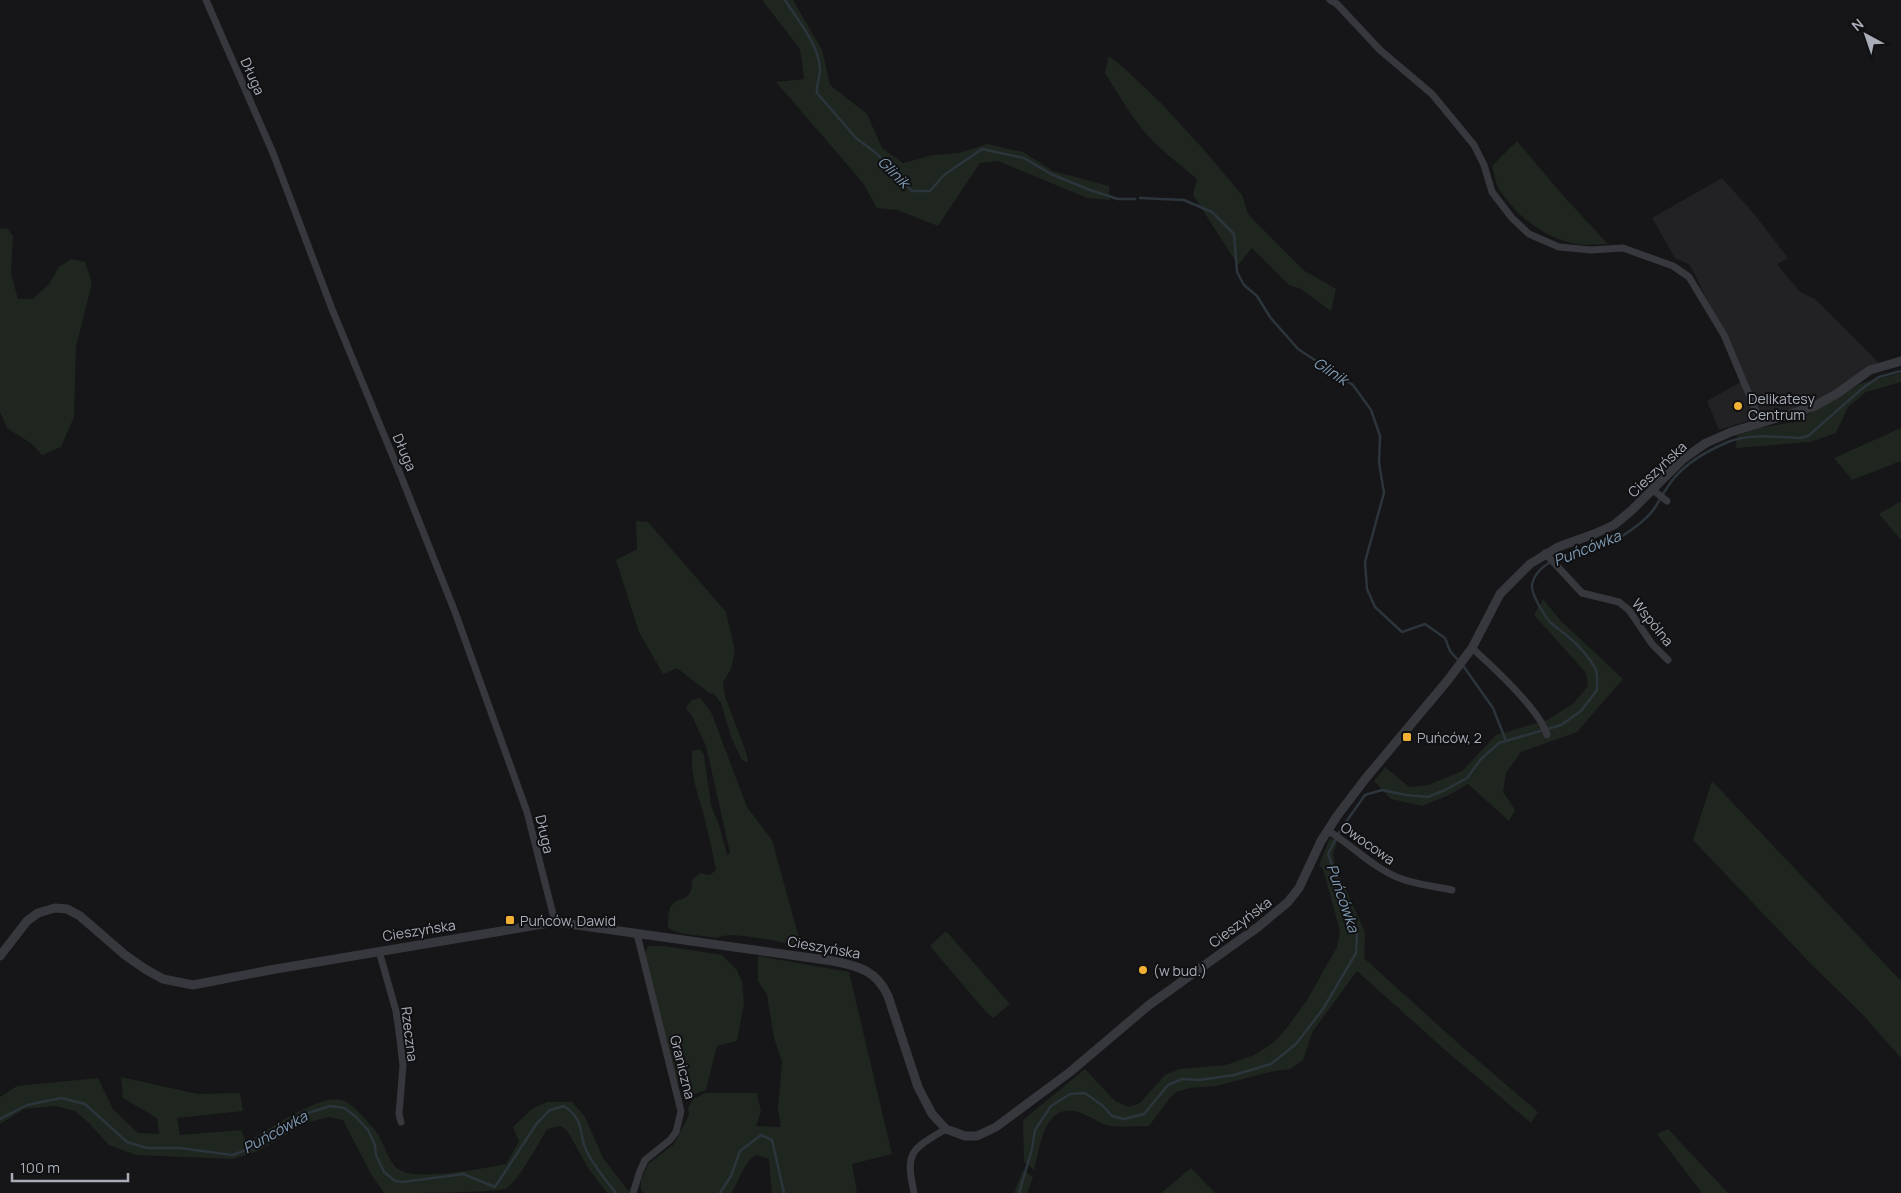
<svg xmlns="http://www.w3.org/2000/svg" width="1901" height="1193" viewBox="0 0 1901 1193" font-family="Manrope,sans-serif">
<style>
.built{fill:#222225}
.green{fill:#1e261f}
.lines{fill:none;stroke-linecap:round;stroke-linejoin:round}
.stream{stroke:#2c353c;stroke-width:2.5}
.minor{stroke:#37383d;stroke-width:7}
.tertiary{stroke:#37383d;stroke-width:9}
.poi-dot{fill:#f2b134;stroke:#111113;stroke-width:2}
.labels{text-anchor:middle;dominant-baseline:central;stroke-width:4;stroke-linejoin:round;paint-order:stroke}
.street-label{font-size:14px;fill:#a8adb8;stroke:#111113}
.poi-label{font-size:14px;fill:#a8adb8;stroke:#111113;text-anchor:start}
.water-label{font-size:15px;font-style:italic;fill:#7f9bb3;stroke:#111113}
</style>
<rect width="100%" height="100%" fill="#161618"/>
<path class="built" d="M1722,178L1755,215L1788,258L1777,264L1800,292L1815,299L1878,362L1825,397L1803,407L1770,414L1719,430L1707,401L1746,379L1690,265L1675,258L1652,218Z"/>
<path class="green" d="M762,0H793L822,50L830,85L867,114L882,148L903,163L933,155L959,153L987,144L1023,152L1053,171L1109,186L1110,200L1087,198L998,161L980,163L938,226L897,210L877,208L863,183L776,82L804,79L800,49Z
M1109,56L1124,68L1162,104L1204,150L1242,195L1248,214L1303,270L1336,289L1331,311L1301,289L1289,285L1252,248L1238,265L1193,195L1197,179C1178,163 1158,148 1142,129C1128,111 1117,92 1105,73Z
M1517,141L1567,200L1608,244C1600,244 1592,245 1584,245C1550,243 1513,215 1497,185C1495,179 1494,172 1492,166Z
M7,228L13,236L11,273L18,299H33L49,284L59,267L71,259L85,262L92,283L76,346L74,417L61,447L42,455L32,444L7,428L0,412V229Z
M1901,373V382L1866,392L1848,407L1836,433L1810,442L1736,448L1737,435L1759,428L1795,422L1862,383Z
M1901,428V461L1852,480L1834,458Z
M1901,501V540L1879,514Z
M636,521L648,522L726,612L735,651L731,669L723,682L725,696L747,755L748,763L742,760L731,737L721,703L714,694L709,693L677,668L663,674L639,632L616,560L637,549Z
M1543,599L1560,620L1623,679L1577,732L1521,752L1506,773L1503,792L1515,810L1509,821L1468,784L1449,795L1422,806L1391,799L1374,781L1385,767L1409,787L1428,785L1462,771L1496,735L1547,720L1573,704L1588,686L1586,673L1534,615Z
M700,698L711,712L747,807L772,840L799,938L793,944C777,942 729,930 717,938L679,933L668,928C668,922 668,913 670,908C678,893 692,906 692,880L700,873L710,875L716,870C712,851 708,831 703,812C696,789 691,776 692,751L700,749L704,755L711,805L720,828L727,855L730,853L706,746L692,716L686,708L691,700Z
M1712,781L1901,981V1058L1864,1016L1810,963L1693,840Z
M1330,838L1337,841L1333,855L1335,865L1365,932L1364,958L1460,1045L1538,1112L1531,1123L1444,1049L1357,971L1313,1031L1303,1060L1290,1069L1274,1071L1216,1086L1190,1088L1176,1092L1170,1098L1149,1126C1136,1126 1119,1128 1106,1125C1097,1122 1088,1115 1078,1112C1044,1102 1040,1147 1034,1170L1024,1162L1023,1120L1085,1069L1115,1101L1129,1107L1140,1103L1165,1075L1180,1069L1226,1065L1254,1055L1273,1043L1286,1029L1307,1000L1337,947L1340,931L1323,869L1319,865Z
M946,931L1010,1004L993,1018L986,1012L930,946Z
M648,946H665L722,955L737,970L742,982L744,1004L737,1041L717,1046L706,1090L686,1097L675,1076L645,953Z
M758,956L849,972L892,1154L852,1164L857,1193H772L769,1159L756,1155C743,1163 740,1180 731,1193H644L641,1190V1180L648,1164L674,1144L689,1115L688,1108L693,1099L705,1093H757L761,1112L756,1126L781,1127L778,1110L782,1061L774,1038L767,995L758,981Z
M121,1077L198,1094L240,1093L243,1111L177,1118L180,1135L241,1130L246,1142C267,1131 320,1093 342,1100C353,1103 370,1124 377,1133C383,1142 390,1164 398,1169C416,1182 484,1168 506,1164L519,1141L513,1127L532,1109L547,1102H572L585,1117L603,1158L630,1193H607L588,1168L568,1132L561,1126L547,1129C538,1144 519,1181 505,1189C488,1193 408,1193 384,1193L371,1174L343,1120L329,1117L306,1123L258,1151L233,1159L136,1155L109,1145L89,1123L75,1111L56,1106L24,1109L0,1124V1097L17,1086L98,1078L113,1109L138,1133L159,1134L157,1118L123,1098Z
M1668,1129L1728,1193H1702L1657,1134Z
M1191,1168L1215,1193H1161Z
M1023,1170L1033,1177L1027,1193H1014Z"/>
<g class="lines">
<path class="stream" d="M785,0C798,21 819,44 820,70C820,78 816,83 817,93L856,138L876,153L912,191H930L944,175L982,149L1024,158L1051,174L1090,190L1118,199H1135
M1140,198L1184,200L1212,212L1234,234L1237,272L1244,285L1257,296L1270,317L1298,349L1353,385L1371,410L1380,436L1379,463L1384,493L1365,562L1367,589L1375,607L1402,632L1425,624L1445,638L1450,651L1458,660
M1464,667L1493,708L1506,741
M0,1119L27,1105L61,1098L85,1104L127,1142L147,1148H180L232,1155L253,1148L302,1115L330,1106L344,1108L355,1116L368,1130L375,1145L376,1155L384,1172L395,1181L403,1182L463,1174L495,1187L537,1123L550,1110L564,1106C587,1122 577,1134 588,1154C596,1168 606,1181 616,1193
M720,1193L731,1176L740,1151L761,1135L772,1140L784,1193
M1019,1193L1032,1149L1035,1130L1051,1106L1070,1094L1085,1093L1103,1106L1112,1116L1124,1119L1144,1114L1168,1085L1182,1079L1199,1080L1234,1075L1271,1064L1296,1044L1323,1009L1356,953L1357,934L1328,854L1341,829L1365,795L1382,790L1406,795L1428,797L1445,790L1467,778L1481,759L1499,743L1561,725L1581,711L1597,690C1597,683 1598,673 1595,668C1588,655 1576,643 1565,634C1560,630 1554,626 1550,622C1544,615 1531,594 1532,585C1538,552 1596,552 1619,538C1632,530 1648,519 1656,506C1662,496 1667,486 1675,477C1689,461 1709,450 1728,442C1750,433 1776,437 1800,438L1808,436L1864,387L1879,377L1901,371"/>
<path class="minor" d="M206,0L273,153L332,309L401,476L455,612L527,812L555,922
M1330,0L1337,4L1380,50L1432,94L1474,145L1484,165L1492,192L1512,218L1529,234L1559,247L1591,250L1623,248L1673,266L1689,277L1724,335L1761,423
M1653,490L1667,501
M1545,553L1582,593L1619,602L1629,610L1652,644L1668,660
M1472,648C1492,666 1540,710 1547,735
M1327,830C1352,845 1372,867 1399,878C1417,885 1434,886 1452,890
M379,951L396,1011L400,1039L403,1066L399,1114L401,1122
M633,1193L640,1171L645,1160L670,1140L676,1132L681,1111L637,934
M914,1193C905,1151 911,1150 946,1129"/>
<path class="tertiary" d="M0,956L27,921L38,913L55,908L67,909L80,916L125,955L145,969L163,979L193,985L270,970L555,922L833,961C859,966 877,971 888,996L918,1087L932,1114L946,1129L965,1136H977L996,1127L1070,1072L1149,1005L1258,927L1288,902L1299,888L1321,841L1337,816L1366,778L1448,680L1472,648L1500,594L1530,564L1558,547L1594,534L1614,525L1632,510L1683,459L1706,443L1731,432L1813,407L1838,393L1870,370L1901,361"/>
</g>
<g class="poi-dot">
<circle cx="1738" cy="406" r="5"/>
<rect x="1402" y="732" width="10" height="10" rx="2.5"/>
<rect x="505" y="915" width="10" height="10" rx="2.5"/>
<circle cx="1143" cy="970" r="5"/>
</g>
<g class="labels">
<g class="street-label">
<text transform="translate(253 76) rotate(66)">Długa</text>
<text transform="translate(405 452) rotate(67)">Długa</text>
<text transform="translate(1657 469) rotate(-43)">Cieszyńska</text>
<text transform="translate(1653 622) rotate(51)">Wspólna</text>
<text transform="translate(545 834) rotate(77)">Długa</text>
<text transform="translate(1368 843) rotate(35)">Owocowa</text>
<text transform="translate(1240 922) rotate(-37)">Cieszyńska</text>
<text transform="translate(419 930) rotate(-9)">Cieszyńska</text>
<text transform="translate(824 947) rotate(10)">Cieszyńska</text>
<text transform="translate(410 1034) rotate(83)">Rzeczna</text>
<text transform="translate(683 1067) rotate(76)">Graniczna</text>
</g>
<g class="poi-label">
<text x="1748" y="398">Delikatesy<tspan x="1748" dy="16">Centrum</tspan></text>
<text x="1417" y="737">Puńców, 2</text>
<text x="520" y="920">Puńców, Dawid</text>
<text x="1153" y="970">(w bud.)</text>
</g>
<g class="water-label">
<text transform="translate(894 172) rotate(45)">Glinik</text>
<text transform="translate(1331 371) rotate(33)">Glinik</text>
<text transform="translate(1587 548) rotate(-22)">Puńcówka</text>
<text transform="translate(1343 898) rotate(71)">Puńcówka</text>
<text transform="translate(275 1132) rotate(-29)">Puńcówka</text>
</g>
</g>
<g transform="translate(1866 35) rotate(320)" stroke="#111113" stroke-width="4" paint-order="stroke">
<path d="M0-4L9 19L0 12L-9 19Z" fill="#a8adb8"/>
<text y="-8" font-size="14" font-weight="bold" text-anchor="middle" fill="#a8adb8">N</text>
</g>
<path d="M12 1173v8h116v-8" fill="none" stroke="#a8adb8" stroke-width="2.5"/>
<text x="20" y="1173" font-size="15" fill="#a8adb8" stroke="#111113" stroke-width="4" paint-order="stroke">100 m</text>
</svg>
